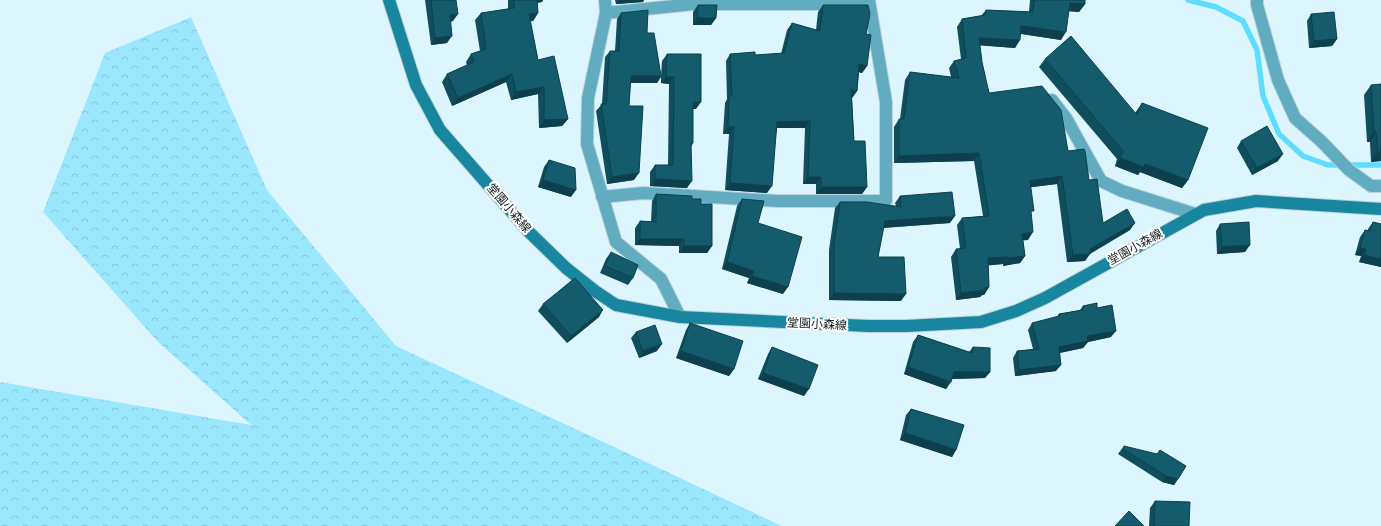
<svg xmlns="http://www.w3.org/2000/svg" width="1381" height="526" viewBox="0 0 1381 526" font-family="Figtree,'Noto Sans JP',sans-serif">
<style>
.forest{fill:url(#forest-crowns)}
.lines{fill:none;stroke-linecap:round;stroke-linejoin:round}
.stream{stroke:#5eddfe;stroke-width:5.5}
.street-casing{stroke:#bcd3da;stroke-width:14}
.secondary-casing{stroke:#bcd3da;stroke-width:14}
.street{stroke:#61acc1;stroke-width:12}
.secondary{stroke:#18869f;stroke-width:12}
.wall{fill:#104e5e}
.shaded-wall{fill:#0d404c}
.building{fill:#135b6d;stroke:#0d404c}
.labels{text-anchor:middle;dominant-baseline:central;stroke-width:4;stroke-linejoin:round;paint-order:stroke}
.street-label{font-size:12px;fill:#10191c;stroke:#fff}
</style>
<defs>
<pattern id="forest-crowns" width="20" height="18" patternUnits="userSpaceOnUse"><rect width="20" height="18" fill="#9be8fe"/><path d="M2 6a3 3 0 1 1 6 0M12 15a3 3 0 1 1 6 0" fill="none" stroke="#84c6d9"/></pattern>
</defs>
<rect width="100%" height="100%" fill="#ddf6fe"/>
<path class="forest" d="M191,17L267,190L396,346L610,445L782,526H0V382L251,425L158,342L43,212L105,53Z"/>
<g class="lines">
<path class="stream" d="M1188,0L1216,7L1243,21L1257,50L1263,96L1279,134L1303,156L1328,165H1381"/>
<defs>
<path id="street" d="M605,0L606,13L588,98L587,144L616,242L661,279L680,317
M1257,0V5L1278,80L1295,118L1322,142L1349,170L1371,186H1381
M606,13L694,4H869
M1052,100L1066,118L1101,181L1122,191L1195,214
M602,197L643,193L777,201H886V102L869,0"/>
<path id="secondary" d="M389,0L416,85L440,130L529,232L566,268L595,291L616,305L680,317L868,326H906L981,322L1016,311L1045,298L1204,210L1256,201L1381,209"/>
</defs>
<use href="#street" class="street-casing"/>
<use href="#secondary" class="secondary-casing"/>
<use href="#street" class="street"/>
<use href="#secondary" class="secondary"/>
</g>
<path class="wall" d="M425,0H456L453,21L450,22L447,43L431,45Z
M508,0H543L542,2L537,3L538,13L533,21H530L538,60L568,119L562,126L539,128L538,94L511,100L506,82L452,106L442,82L447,74L467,65L466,62L471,54L480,51L475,20L481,13L508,9Z
M615,0H644L643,2L616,4Z
M1030,0H1085V4L1079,12L1069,11L1061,40L1021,34L1015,48L980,45L982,62L989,93L1068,151L1089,180L1103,223L1130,230L1090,253L1085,261L1067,262L1057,184L1031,187V215L1028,240H1023L1025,256L1020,263L1003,266V264L988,265L989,287L984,295H982L980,297L956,300L951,257L956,249H960L957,225L962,218L983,216L974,161L894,163V127L899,119H900L905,80L910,72L951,77L949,68L954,61L961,59L957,27L962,19L981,16L986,10L1029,12Z
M698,5L716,18L711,25H693V12Z
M823,5L866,34L867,66L862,73L859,72L857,91L852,98L854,141L867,187L862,194H816V184H803L805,128H777L767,193L725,190L729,134H723L725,103L727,99L726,61L730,54L755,55L781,54L787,30L792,23L816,30L818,12Z
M621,13L647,33L661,76L662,61L667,54L696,109H693V143L691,147L687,188L650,186V172L655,165H668L669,84L661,83V77L657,83H630L629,106L634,180L607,184L596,111L602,104L605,57L610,51H615L617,19Z
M1311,14L1337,39L1332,46L1309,48L1307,21Z
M1045,59L1135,113L1142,103L1188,180L1182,188L1140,172L1138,175L1115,166L1117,159L1039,67Z
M1371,85L1381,161L1371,162L1370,142H1367L1364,95Z
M1241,141L1278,161L1252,175L1237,148Z
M549,160L571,197L538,187L544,167Z
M656,194L692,199L701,204L712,246L707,253H679V246L635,245V228L640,221L651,222L652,201Z
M900,196L950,223L883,228L878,257L901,301L829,300V250L835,208L840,202L896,206L895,203Z
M742,199L758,223L783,294L747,283L749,278L722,269L737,206Z
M1373,222L1381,224V267L1359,262L1361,256L1355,255L1360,237L1365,230L1368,231V229Z
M1220,224L1245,252L1217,254L1216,231Z
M611,252L633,278L628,285L600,273L606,259Z
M543,304L599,317L567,343L538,311Z
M1083,306L1097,308L1111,337L1088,342L1083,348L1060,353L1056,371L1015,376L1013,358L1017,351L1033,349L1028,330L1032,323L1057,317L1059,314L1080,310Z
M690,323L734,369L729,376L676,358L686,330Z
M636,332L657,351L639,358L631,338Z
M918,335L969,352L973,347L990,372L985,378L952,379L946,389L904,374L913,342Z
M772,347L804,396L758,379L768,354Z
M911,409L956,450L952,457L900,440L906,415Z
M1124,446L1186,466L1174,485L1162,482L1118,454Z
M1155,501L1189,526H1149L1150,508Z"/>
<path class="shaded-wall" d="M533,0H543L542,2L531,3Z
M619,0H644L643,2L616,4Z
M1070,3L1085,4L1079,12L1065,11Z
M538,13L533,21L523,22L529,14Z
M458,14L453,21L445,22L450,15Z
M697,18H716L711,25H693Z
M1021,26L1066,32L1061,40L1016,33Z
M452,36L447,43L431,45L435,38Z
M979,38L1020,40L1015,48L974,45Z
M1337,39L1332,46L1309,48L1314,41Z
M859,64L867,66L862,73L854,71Z
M512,74L506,82L452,106L458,98Z
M631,76H661L657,83H626Z
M666,77H674L669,84L661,83Z
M544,87L538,94L511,100L516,92Z
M851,90L857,91L852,98L846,97Z
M693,102H701L696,109H689Z
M568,119L562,126L539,128L544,120Z
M810,121L805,128H772L777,122Z
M728,127H734L729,134H723Z
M1374,132H1376L1370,142H1367Z
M1378,152H1381V161L1371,162Z
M979,153L974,161L894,163L899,156Z
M1283,154L1278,161L1252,175L1257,168Z
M1120,158L1145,164L1188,180L1182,188L1140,172L1138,175L1115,166Z
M639,173L634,180L607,184L612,177Z
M1062,176L1057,184L1025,188L1030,181Z
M808,177H821L816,184H803Z
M655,179L692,181L687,188L650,186Z
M543,180L576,190L571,197L538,187Z
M730,183L772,186L767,193L725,190Z
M821,187H867L862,194H816Z
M955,216L950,223L880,228L885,221Z
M1135,223L1130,230L1090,254L1085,261L1067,262L1073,255L1090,249Z
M1033,232L1028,240L1017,241L1022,234Z
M640,239H684L679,246L635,245Z
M1250,245L1245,252L1217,254L1222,247Z
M684,246H712L707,253H679Z
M1360,248L1366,249L1361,256L1355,255Z
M1364,255L1381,259V267L1359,262Z
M1025,256L1020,263L1003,266L1008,258Z
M1008,257L1003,264L983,266L988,258Z
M727,262L754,271L749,278L722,269Z
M752,276L788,287L783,294L747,283Z
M989,287L984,295H982L980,297L956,300L961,293Z
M834,293L906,294L901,301L829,300Z
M603,310L599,317L567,343L571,336Z
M1116,331L1111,337L1088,342L1083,348L1054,354L1059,347L1087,336Z
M662,344L657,351L639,358L643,351Z
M681,351L734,369L729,376L676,358Z
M1061,365L1056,371L1015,376L1019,370Z
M908,367L951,382L946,389L904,374Z
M954,372H990L985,378L949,379Z
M763,373L809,389L804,396L758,379Z
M905,433L956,450L952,457L900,440Z
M1166,476L1178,479L1174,485L1162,482Z"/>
<path class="building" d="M431,0H456L458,14L450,15L452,36L435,38Z
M514,0H537L538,13L529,14L538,60L554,56L568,119L544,120V87L516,92L512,74L458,98L447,74L474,62L471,54L486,49L481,13L514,8Z
M1034,0H1085V4L1070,3L1066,32L1021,26L1020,40L979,38L982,62L989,93L1042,86L1061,110L1068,151L1084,149L1085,151L1089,180L1097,179L1103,223L1127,209L1135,223L1090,249V254L1073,255L1062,176L1030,181L1034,211H1031L1033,232L1022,234L1025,256L1008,258V257L988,258L989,287L985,288V290L961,293L956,249L966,248L962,218L989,216L979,153L899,156V119H904L910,72L959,78L954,61L966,58L962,19L985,15L986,10L1033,12Z
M698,5H717L716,18H697Z
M823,5H868L870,14L866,34L871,35L867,66L859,64L857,91L851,90L854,141H865L867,187H821V177H808L810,121L777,122L772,186L730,183L734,127H728L729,96H732L730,54L755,52V55L784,53L792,23L820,31Z
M648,10L647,33H654L661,76H631L629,106H643L639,173L612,177L601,104H606L610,51H619L621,13Z
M1334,12L1337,39L1314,41L1311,14Z
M1071,36L1137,115L1142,103L1208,128L1188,180L1145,164L1144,167L1120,158L1123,151L1045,59Z
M667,54H701V102H693V143H691L692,181L655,179V165H673L674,77H666Z
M1381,84V152H1378L1376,132H1374L1371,85Z
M1267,126L1283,154L1257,168L1241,141Z
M549,160L575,168L576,190L543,180Z
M952,192L955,216L885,221L878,257H904L906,294L834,293V243L840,202H867L901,207L900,196Z
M656,194L692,196V199H701V204H712V246H684V239H640V221L656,222Z
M742,199L764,201L758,223L802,237L788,287L752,276L754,271L727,262Z
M1249,222L1250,245L1222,247L1220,224Z
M1373,222L1381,224V259L1364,255L1366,249L1360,248L1365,230L1370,231Z
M611,252L638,265L633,278L605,266Z
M575,278L603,310L571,336L543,304Z
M1097,303V308L1112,305L1116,331L1087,336L1088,341L1059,347L1061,365L1019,370L1017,351L1039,349L1032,323L1059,316V314L1083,310V306Z
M690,323L743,341L734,369L681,351Z
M655,325L662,344L643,351L636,332Z
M918,335L972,353L973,347L990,348V372H954L951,382L908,367Z
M772,347L818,365L809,389L763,373Z
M911,409L964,425L956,450L905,433Z
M1124,446L1157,454L1160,450L1186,466L1178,479L1166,476L1123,449Z
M1155,501L1190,502L1189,526H1154Z
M1129,511L1144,526H1115Z"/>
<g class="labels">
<g class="street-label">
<text transform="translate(509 208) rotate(49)">堂園小森線</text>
<text transform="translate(1135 247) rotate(-29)">堂園小森線</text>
<text transform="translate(817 324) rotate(3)">堂園小森線</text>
</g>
</g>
</svg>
